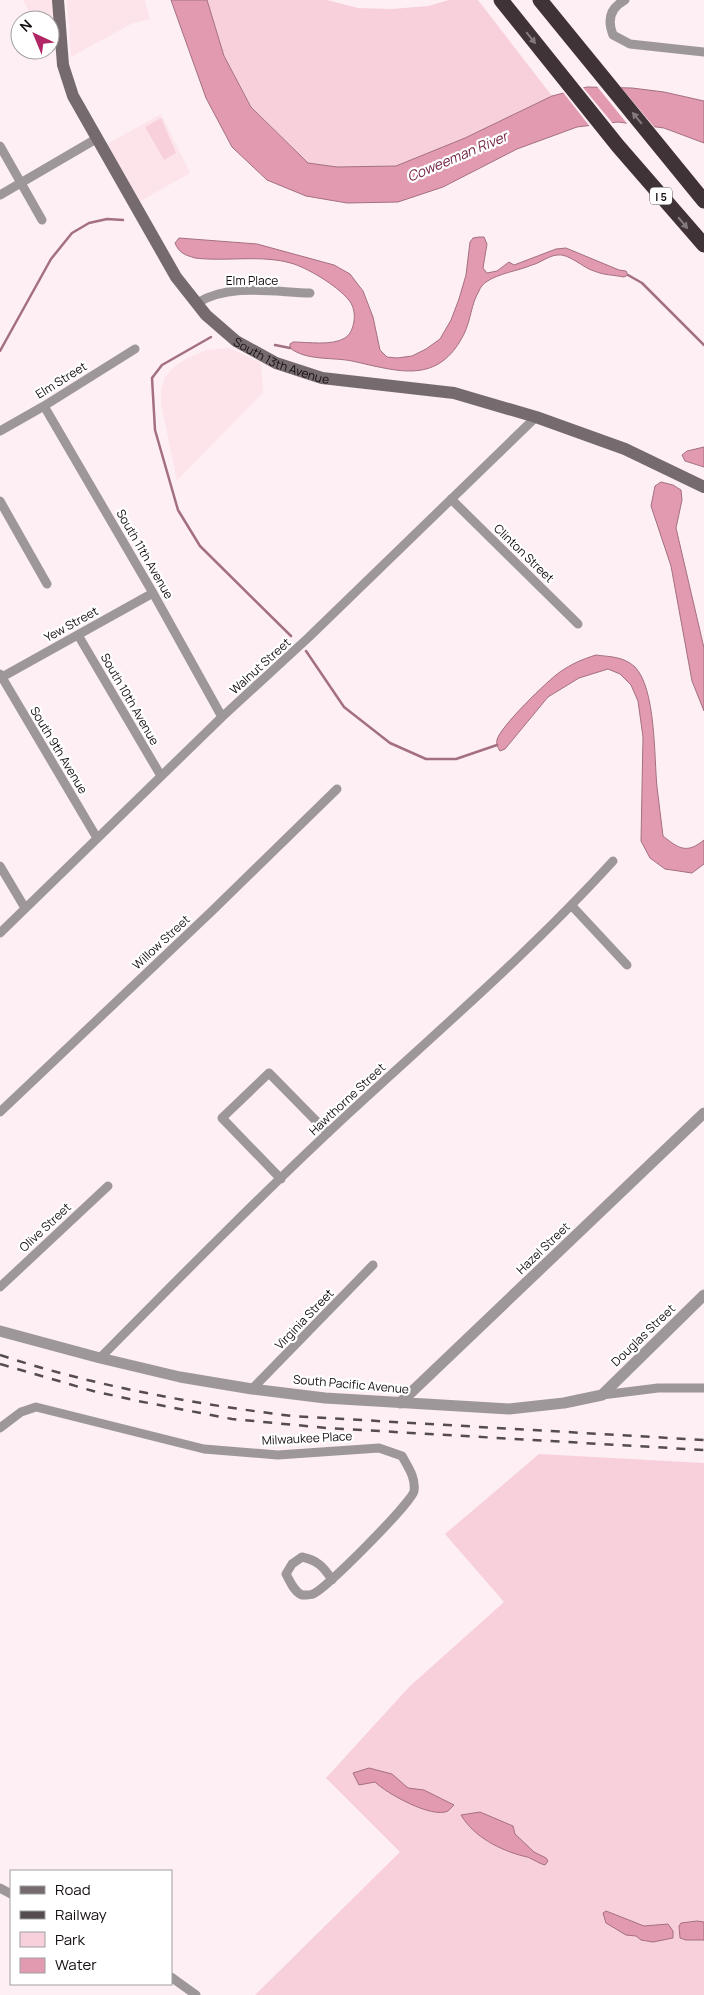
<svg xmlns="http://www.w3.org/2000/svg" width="704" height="1995" viewBox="0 0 704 1995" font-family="Manrope,sans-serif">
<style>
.built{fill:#fde4eb}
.green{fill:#f8d0db}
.water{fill:#e29ab0;stroke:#a47080}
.pier{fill:#fdeff3}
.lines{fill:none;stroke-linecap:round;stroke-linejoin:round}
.stream{stroke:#a47080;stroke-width:2.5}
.minor{stroke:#9e9799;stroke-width:9}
.tertiary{stroke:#9e9799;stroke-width:11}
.secondary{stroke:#756b6e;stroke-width:12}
.motorway{stroke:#403337;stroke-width:15}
.rail{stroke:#554c4f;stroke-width:2.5;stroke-dasharray:9 9;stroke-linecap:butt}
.oneway{fill:#837a7d}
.labels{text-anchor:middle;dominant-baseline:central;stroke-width:4.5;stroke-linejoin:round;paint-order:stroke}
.shield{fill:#fff;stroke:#5a5658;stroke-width:1}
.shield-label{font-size:11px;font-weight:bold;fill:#140e10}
.street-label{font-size:12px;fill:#140e10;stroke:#fff}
.water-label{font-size:14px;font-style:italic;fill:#711d40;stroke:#fff}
</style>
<rect width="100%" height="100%" fill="#fdeff3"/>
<path class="built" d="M23,0H53V20L29,11Z
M67,0H145L150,19L131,24L71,57Z
M161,114L190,173L139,202L107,144Z
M229,348L261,363L263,393L177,480L161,404V390L165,377L174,367L187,358L207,350Z"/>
<path class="green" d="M207,0H327L358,8L392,9L428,6L449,0H478L552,96L465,138L396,166L337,167L308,163L252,107L224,56Z
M161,118L176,153L164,160L145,127Z
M539,1454L704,1463V1995H255L400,1852L326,1778L409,1687L504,1602L445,1534Z"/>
<path class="water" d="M171,0H207L224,56L251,107L308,163L337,167L396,166L465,138L552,96L587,87L632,88L664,92L704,101V143L664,128L618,122L577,127L517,149L443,187L398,202L347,203L306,196L267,180L232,147L206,98Z
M479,237H484L487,244L483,268L487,273L497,271L509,262L514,265L556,249L566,248L619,270L626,271L628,275L624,277C614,275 603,275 594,271C583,268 569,253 557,255C548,256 540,263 532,265C518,271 499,273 486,282C483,284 480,288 479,291C471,304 471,320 464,334C438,386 398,371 352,361C332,357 307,361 290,348V344L293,342C308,342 332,346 345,338C351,334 353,327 354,321C355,316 354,308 351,303C341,288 311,270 294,264C263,254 227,262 195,258C185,255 179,253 175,243L179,238L257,244L334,265L350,274L363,291L373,317L380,350L387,357L397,358L412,356L426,349L440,339L451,320L459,299L466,275L470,242L473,238Z
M704,447V467L685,461L682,455L687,451Z
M661,482L673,485L681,490L682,500L676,528L704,648V711L692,681L671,566L651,506L655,486Z
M596,655C610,657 623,656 635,667C656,689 654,757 657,787C659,803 661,820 663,836C679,849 687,854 704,840V864L692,873L665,869L650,858L641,841L643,737L638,701L631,685L620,674L608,669L579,678L548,697L505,749L500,751C498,748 496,745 497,740C499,728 548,680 560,672C571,664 583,659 596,655Z
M369,1768L392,1774L408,1788L424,1790L454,1805C452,1807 450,1809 448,1811C432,1819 386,1793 375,1782L359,1785L353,1773Z
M480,1812L513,1826L515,1834L534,1852L546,1858L548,1861L545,1865C537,1863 531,1857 523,1856C500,1850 474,1837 461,1815Z
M606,1911L644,1926L668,1924L673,1931V1938L653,1942L641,1940L636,1936L626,1935L606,1923L603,1913Z
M697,1921L704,1922V1940H686L680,1938L679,1926L681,1923Z"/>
<path class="pier" d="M595,84L619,85L656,129L629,126Z
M581,85L614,125L591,128L562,91Z"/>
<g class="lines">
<path class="stream" d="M628,275L642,283L704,345
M211,337L162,365L152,378L155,430L178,510L200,546L291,636
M275,345L290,348
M0,351L51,259L72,233L89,223L107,219L123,220
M306,651L344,707L390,743L426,759H456L497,745"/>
<path class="minor" d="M625,0C610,8 607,20 613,35L630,44L704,52
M0,146L42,220
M0,195L96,139
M197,303C230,283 273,292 310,293
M44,406L153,593L222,717
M0,431L44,406L135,349
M451,499L578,624
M0,501L47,584
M78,635L161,776
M0,674L97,838
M2,677L153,593
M0,866L25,908
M572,906L627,965
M0,933L222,717L309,637L536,417
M0,1112L212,911L337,789
M281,1179L222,1118L269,1073L328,1133
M0,1287L108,1186
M100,1358C181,1276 263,1193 348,1114C438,1031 531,951 613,861
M252,1389L373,1265
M602,1395L658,1388H704
M0,1428L21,1412L36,1407L204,1449L278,1455L379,1448L402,1456C408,1467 416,1478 414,1491C413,1501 326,1589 313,1594C311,1595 304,1595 302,1595C294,1592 290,1581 286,1574L292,1564L302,1557C317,1560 324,1567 332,1580
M0,1888L11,1894
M171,1977L196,1995"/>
<path class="tertiary" d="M0,1331L100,1358L180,1377L252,1389L325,1398L509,1409L564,1403L602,1395L704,1295
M400,1403L704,1113"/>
<path class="secondary" id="s1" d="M58,0L63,65L73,96L176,277L206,315L236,341L276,363L322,378L454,393L536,417L625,449L704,487"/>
<path class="motorway" d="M501,0L618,146L704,245
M540,0L704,201"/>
<path class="rail" d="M0,1355C94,1386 194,1404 292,1416L704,1440
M0,1364L93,1391L138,1401L232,1419L327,1428L704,1450"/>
</g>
<defs><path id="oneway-solid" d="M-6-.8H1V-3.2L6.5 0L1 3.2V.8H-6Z" transform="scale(1.25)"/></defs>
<g class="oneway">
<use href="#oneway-solid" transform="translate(531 38) rotate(51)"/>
<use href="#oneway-solid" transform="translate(637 118) rotate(-130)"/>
<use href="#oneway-solid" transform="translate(683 223) rotate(50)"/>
</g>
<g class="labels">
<rect class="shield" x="650" y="187.5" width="22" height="17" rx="4"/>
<g class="shield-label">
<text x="661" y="196">I 5</text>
</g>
<g class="street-label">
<text x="252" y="280">Elm Place</text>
<text stroke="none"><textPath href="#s1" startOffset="444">South 13th Avenue</textPath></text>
<text transform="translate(61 380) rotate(-32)">Elm Street</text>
<text transform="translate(524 553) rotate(44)">Clinton Street</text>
<text transform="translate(145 554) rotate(60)">South 11th Avenue</text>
<text transform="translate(71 624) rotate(-29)">Yew Street</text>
<text transform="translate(260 666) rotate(-42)">Walnut Street</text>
<text transform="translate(130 699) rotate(60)">South 10th Avenue</text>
<text transform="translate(59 750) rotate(59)">South 9th Avenue</text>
<text transform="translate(161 942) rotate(-43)">Willow Street</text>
<text transform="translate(347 1099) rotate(-43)">Hawthorne Street</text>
<text transform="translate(45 1227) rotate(-43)">Olive Street</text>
<text transform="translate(543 1248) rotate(-44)">Hazel Street</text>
<text transform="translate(304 1319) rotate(-46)">Virginia Street</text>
<text transform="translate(643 1335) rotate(-44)">Douglas Street</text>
<text transform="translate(351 1384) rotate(5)">South Pacific Avenue</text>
<text transform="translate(307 1438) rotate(-3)">Milwaukee Place</text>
</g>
<g class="water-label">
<text transform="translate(457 156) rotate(-23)">Coweeman River</text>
</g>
</g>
<rect x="10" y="1870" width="162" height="115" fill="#ffffff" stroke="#a19f9f"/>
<rect x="20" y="1886" width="25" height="8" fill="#756b6e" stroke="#a19f9f"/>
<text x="55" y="1895" font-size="15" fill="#140e10">Road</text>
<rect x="20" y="1911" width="25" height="8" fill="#554c4f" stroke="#a19f9f"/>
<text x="55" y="1920" font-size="15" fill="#140e10">Railway</text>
<rect x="20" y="1932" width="25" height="15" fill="#f8d0db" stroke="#a19f9f"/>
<text x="55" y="1945" font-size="15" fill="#140e10">Park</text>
<rect x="20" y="1958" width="25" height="15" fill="#e29ab0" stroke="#a19f9f"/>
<text x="55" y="1970" font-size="15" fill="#140e10">Water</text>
<g transform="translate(35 35) rotate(316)"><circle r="24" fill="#ffffff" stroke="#a19f9f"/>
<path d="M0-4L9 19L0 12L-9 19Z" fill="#b12664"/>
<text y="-8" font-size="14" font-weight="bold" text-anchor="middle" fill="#140e10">N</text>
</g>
</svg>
